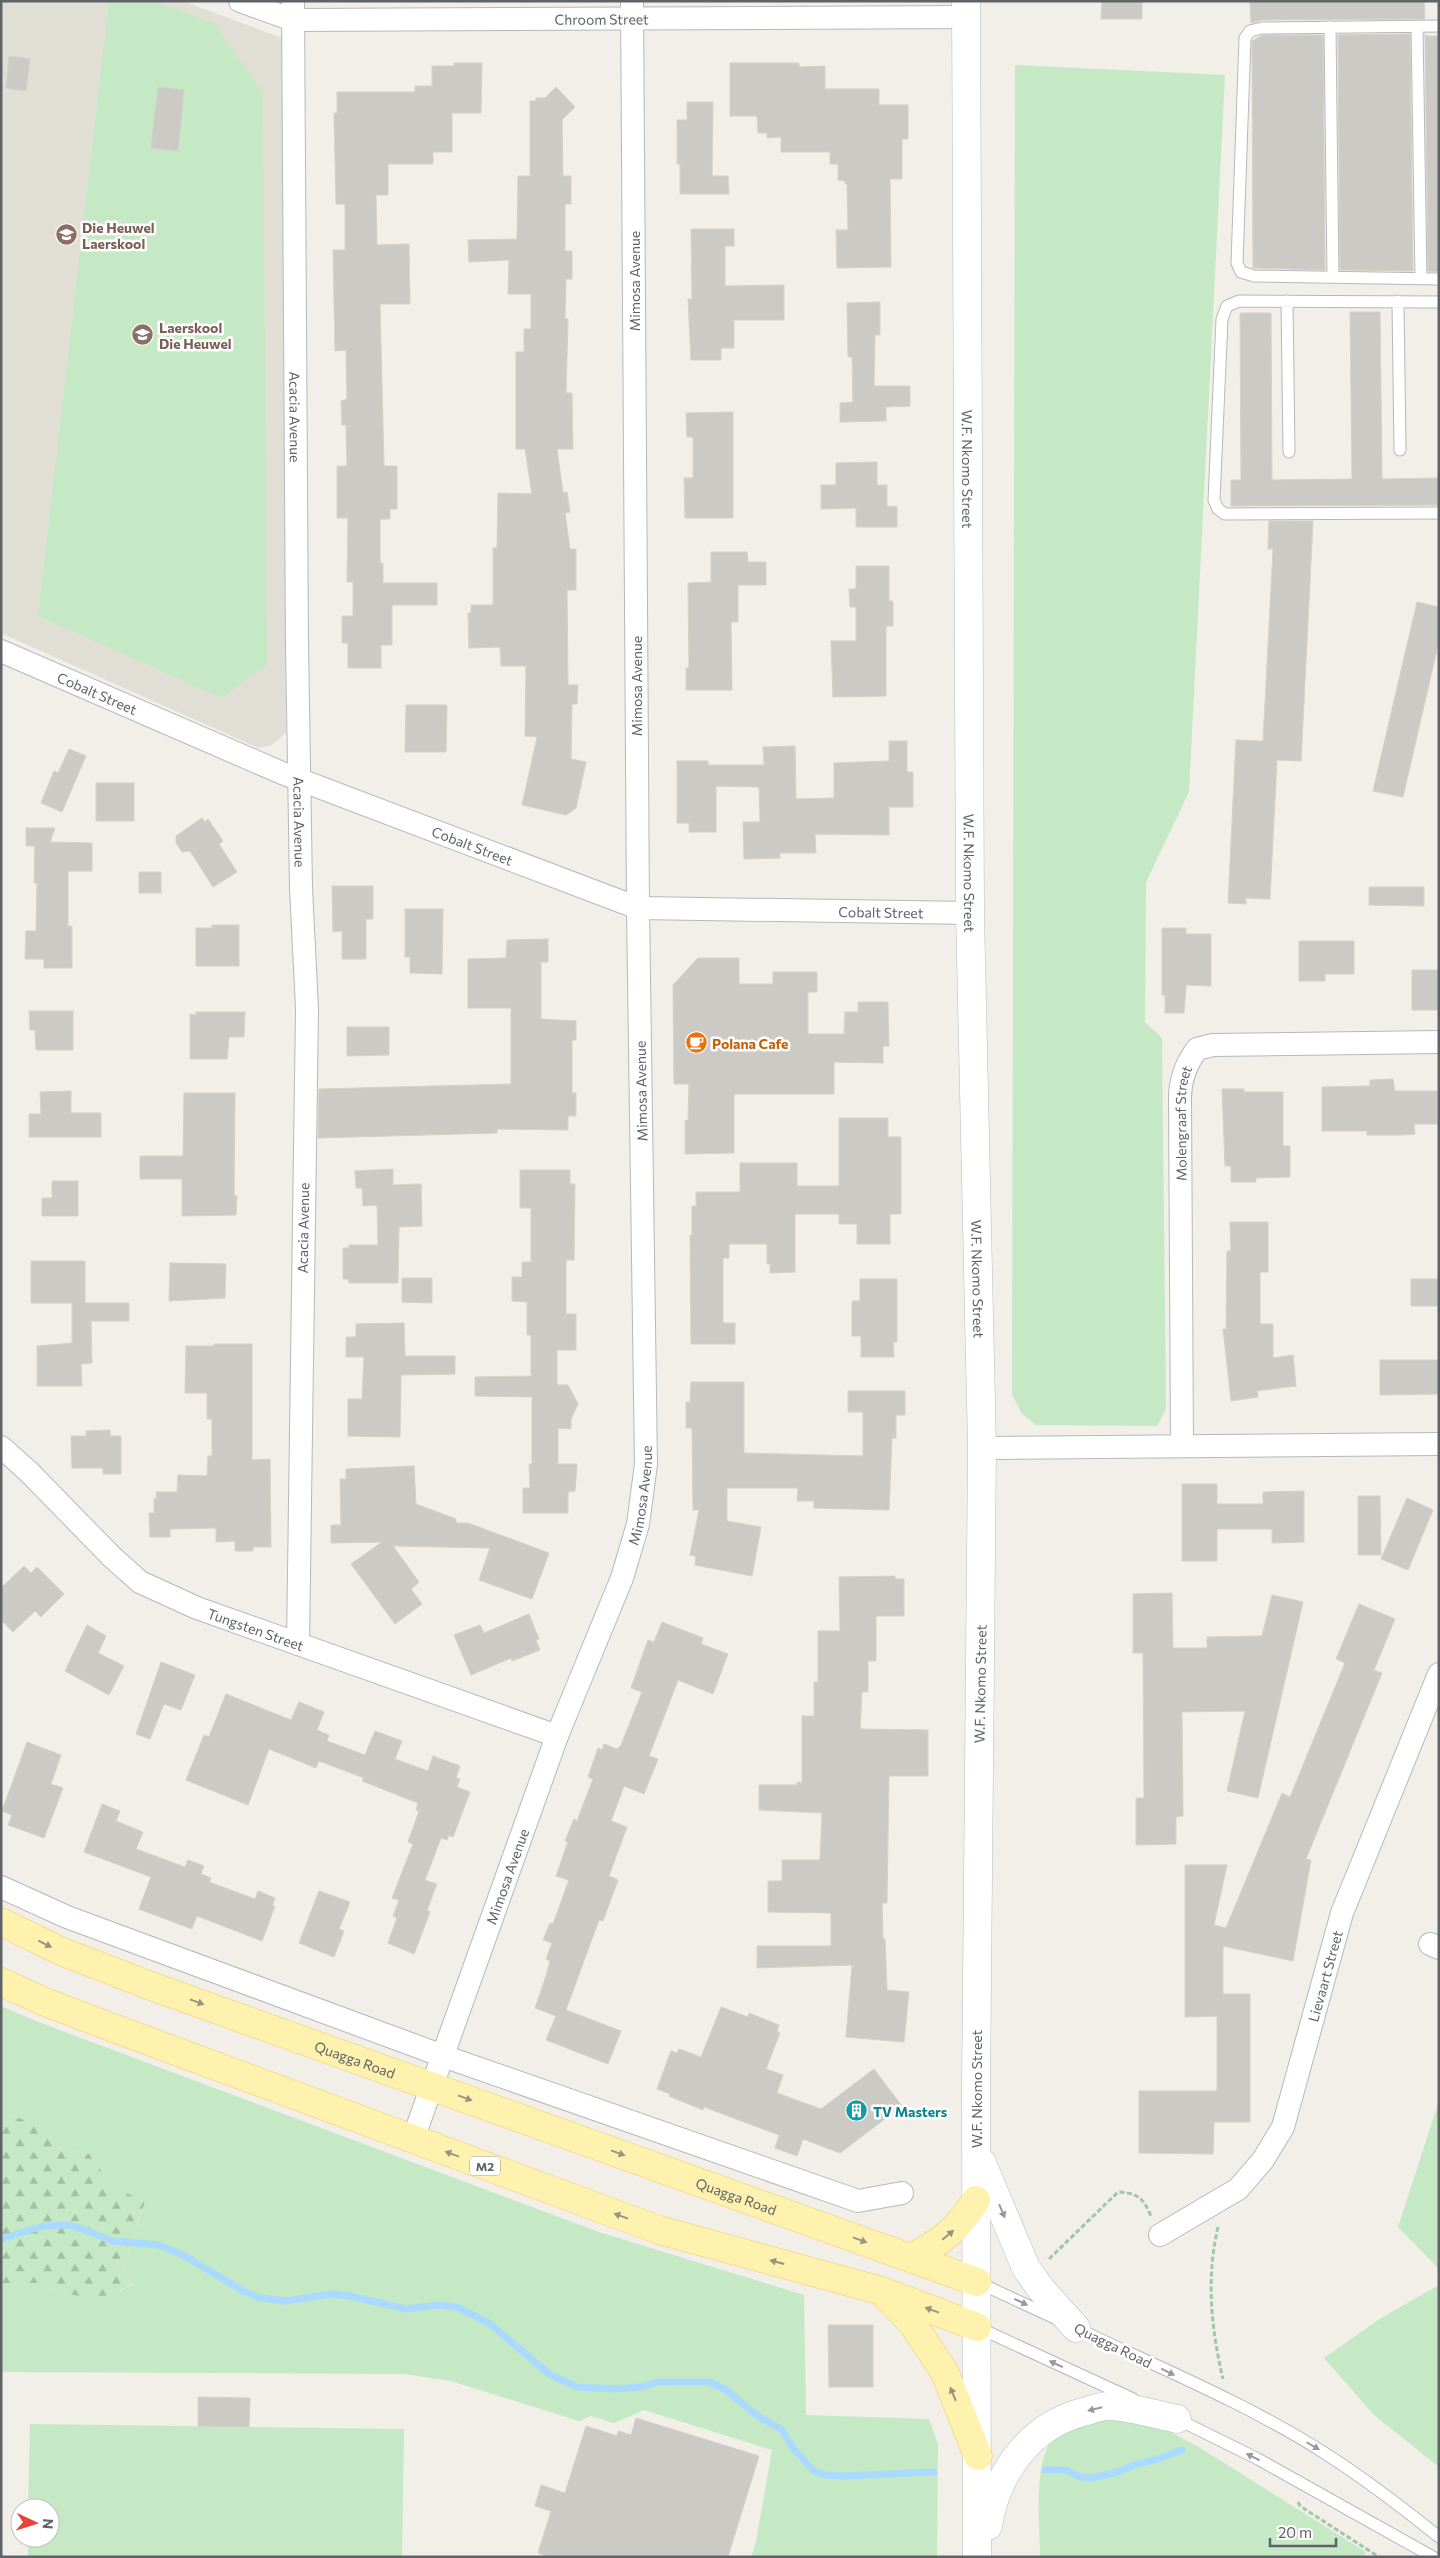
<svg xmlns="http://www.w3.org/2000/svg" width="1440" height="2558" viewBox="0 0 1440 2558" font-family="Commissioner,sans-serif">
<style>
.education{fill:#e1ded6}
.grass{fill:#c5e8c5}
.forest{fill:url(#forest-firs)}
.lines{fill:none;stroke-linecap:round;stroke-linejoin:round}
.stream{stroke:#aadaff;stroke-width:7}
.building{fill:#cccac5;stroke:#d6d1c6}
.service-casing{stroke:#b5b8bc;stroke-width:13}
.minor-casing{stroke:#b5b8bc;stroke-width:24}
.secondary-casing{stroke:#b6babf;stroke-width:29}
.primary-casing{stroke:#f2c960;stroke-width:29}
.path{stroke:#9cc7a9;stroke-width:3;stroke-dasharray:5 2.5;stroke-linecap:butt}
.service{stroke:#fff;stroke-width:11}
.minor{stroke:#fff;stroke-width:22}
.secondary{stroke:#fff;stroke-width:28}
.primary{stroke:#fff2af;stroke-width:28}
.oneway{fill:#979581}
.oneway2{fill:#979a9d}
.labels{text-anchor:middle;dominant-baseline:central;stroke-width:5;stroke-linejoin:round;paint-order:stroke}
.shield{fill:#fff;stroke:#8f9295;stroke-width:1}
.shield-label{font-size:12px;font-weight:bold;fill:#5f6368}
.street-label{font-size:14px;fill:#5f6368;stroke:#fff}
.education-label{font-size:14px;font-weight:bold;fill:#785e54;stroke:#fff;text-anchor:start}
.food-label{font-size:14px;font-weight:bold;fill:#c56008;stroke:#fff;text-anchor:start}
.culture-label{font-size:14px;font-weight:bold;fill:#0d838f;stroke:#fff;text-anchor:start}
</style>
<defs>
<pattern id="forest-firs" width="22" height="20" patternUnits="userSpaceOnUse" patternTransform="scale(1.25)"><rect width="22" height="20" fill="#c5e8c5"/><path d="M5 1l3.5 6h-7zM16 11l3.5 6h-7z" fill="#a3c0a4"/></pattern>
</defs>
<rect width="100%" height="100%" fill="#f1efe8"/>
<path class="education" d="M1,1H183L282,38L286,733L272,745L258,748L1,633Z"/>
<path class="grass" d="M109,1H153L214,23L263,93L267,664L222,698L38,616Z
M1015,65L1225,75L1189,792L1146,882L1145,1022L1162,1038L1166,1409L1157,1426L1036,1425L1022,1414L1012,1394Z
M1,2006L41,2023L599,2232L804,2295L806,2415L929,2419L938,2444L937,2557H751L756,2542L772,2450L644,2410L614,2423L591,2416L579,2421L451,2381L404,2374L1,2372V2283H40L61,2293L112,2295L134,2284L125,2275L124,2264L145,2203L112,2186L89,2154L59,2147L40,2126L1,2111Z
M1439,2101V2269L1398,2227Z
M1439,2285V2467L1374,2415L1324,2358L1381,2318Z
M1089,2418L1145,2419L1197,2446L1366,2552L1363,2557H1040C1040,2523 1031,2453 1060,2430C1068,2425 1081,2422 1089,2418Z
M30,2424L404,2429L402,2557H28V2538H50V2508H28Z"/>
<path class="forest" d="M1,2111L40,2126L59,2147L89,2154L112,2186L145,2202L124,2264L125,2275L134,2283L112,2295L87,2297L61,2293L40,2283H1Z"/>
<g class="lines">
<path class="stream" d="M1,2239L43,2226L65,2225L77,2227L112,2241L159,2245L183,2255L245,2292L261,2298L286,2301L332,2294L350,2296L406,2309L438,2305L457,2307L489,2323L549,2374L577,2387L615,2389L641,2387L658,2382H710L726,2390L759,2417L781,2429L794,2449L814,2471L825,2475L844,2476L934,2472
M1045,2470H1066L1080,2477L1092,2478L1118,2472L1134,2465L1158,2459L1182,2450"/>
</g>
<path class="building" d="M1102,1H1142V19H1101Z
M1250,1H1424L1425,19L1262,20L1251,23Z
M1410,34L1413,271L1340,270L1338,35Z
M1425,34V36H1439V272L1428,271Z
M1263,35H1323L1325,270L1253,268L1252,41Z
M9,56L30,59L26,91L6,88Z
M454,63H482L481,113H452V152H433V164H388V195H376L377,245L409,244L410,304H380L384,466H397V509H390V519H380V563H383V583H437V605H392V645H381V668H348V643H342V616H353V582H347L348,518H337V466H347L346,425H342L341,401L347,399L346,350L335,351L333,250H345V204H336L334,113H337V92H415V86H432V66H454Z
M730,63H799V67L825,66V89H879V105H908V139H902V179H890L891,267L837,268L836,230H848L847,184H845V181L838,180V164H830V152H781V137L767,138V133H758L757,116H730Z
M158,87L184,90L178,151L151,148Z
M556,87L575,107L562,120L563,176H571V204H565V251H572V279H566L565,319H568L566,393H572L573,449H557L563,493L567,492L570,512L565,513L570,549H576V590H567L568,685H578L577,704H572L571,759L586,762L576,808L566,815L522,805L537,737L525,736L526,666H501L500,647L469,648L468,613H471V605H493V548H497L498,493L532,494L525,449H516V352H524V329H531V294H508L509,260L469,262L468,240L517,239L518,176H530V101H536V98H545Z
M687,102H713L712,176H728L729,194H680V164H677V120H687Z
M691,229H734V246H725V286L784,285V320H734V348H721V360H691L688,299H692Z
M880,302V335H875L874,386H910V406L886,407V421L840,422V403L853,402L852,357H848L847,303Z
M1350,312H1380L1382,479L1439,478V505L1231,506V480H1241L1240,313H1271L1272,480L1352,479Z
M733,412V518H685L684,478H693V437H687L686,413Z
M877,462V485H887V506L897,507V527H856V508L821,509V485H836V463Z
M1269,521H1313L1301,761L1277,760L1270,899L1246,898V904L1228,903L1236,740L1263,741L1273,549H1268Z
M711,552H747L748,562H766V585H738V622H731L732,690H686V668H689L688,583L711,582Z
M856,566H889V601H893V626H886V696L833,697L831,641H856V607H850L849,589H856Z
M1417,602L1439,607V641L1403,797L1373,791Z
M406,705H447L446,752H405Z
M889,741H907V772H913V807H889V835L815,834L816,853H780V858L744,859L743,822H760L759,787L716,786V832H689V823H677V761H708V765H764L763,747L795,746L796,799L834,798V763L889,761Z
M69,749L86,756L62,812L41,803L54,771L58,773Z
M96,783H134V821H96Z
M202,818L205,822L208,819L223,841L219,844L237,872L213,887L190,851L182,852L176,843V836Z
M26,828H55L50,842L92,843V871H68V926H72V968H44V959H25L26,931H36L37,883H34L35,846H26Z
M139,872H161V893H139Z
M332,886H373V919H366V959H342V931L333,932Z
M1369,887H1424V906L1369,905Z
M405,909H443L442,974L410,973V957H405Z
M212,925H239V966H196V928H212Z
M1162,928H1186V934H1211V986L1186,985L1184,1013H1165V995H1162Z
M548,939V962H541V1019L576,1021V1040H572V1093H576V1116H568V1130L497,1129V1133L318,1138L319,1089L511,1084V1008H468V959L506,958L507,940Z
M1299,941H1354V974H1325V981H1299Z
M698,958H739V984H773V972H817V992H808V1034H844L845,1012H858V1002H888L889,1046H883V1063L834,1062V1094H734V1153L685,1154V1121L688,1120L689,1084H674L673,985Z
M1412,970H1439V1010H1412Z
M29,1011H73V1050H36L35,1030H30Z
M196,1012H245L244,1037H229L227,1059H190V1014L196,1015Z
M347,1027H389V1055L347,1056Z
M1393,1079L1395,1091H1437V1124H1414L1415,1134L1403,1135H1367V1131H1322V1087L1370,1086V1080Z
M1222,1089H1244V1092H1283V1146H1290V1177L1256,1178V1182H1231V1166H1225Z
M71,1091V1113H101V1137H29V1114H41L40,1092Z
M184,1093H235L234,1196H237L236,1215L182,1216V1179H140V1156H183Z
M839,1118H888V1137H901V1214H890V1244H857V1224H839V1214H795V1272L770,1273V1264H767V1244H729V1258H723V1323H735V1344H691L690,1235H692V1206H696V1192H740V1163H797V1186H839Z
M393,1169V1185L421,1184L422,1226L399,1227L398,1283H349L348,1279H343V1248H349V1245H378L377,1205L363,1206L362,1188H356L355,1171Z
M520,1170H570V1184H575L574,1260H566V1314H576V1350H557V1385H568L578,1404L571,1419V1429L558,1428V1464H577L575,1491L568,1492V1513H523V1488H530L529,1464H532V1397L475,1396V1377L531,1376V1335H527V1302L512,1301V1277H522V1262H531V1208H520Z
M52,1181H78V1216H42V1198H52Z
M1230,1222H1268V1272H1260V1324H1273V1358L1293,1355L1296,1386L1257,1391L1258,1397L1231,1401L1223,1329H1226L1227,1251H1231Z
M31,1261H85V1303H129V1321H91L92,1363L81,1364L82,1386H37V1346L72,1343V1303H31Z
M170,1263L226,1264L225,1298L169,1301Z
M402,1278H432V1303L402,1302Z
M860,1279H897V1342H893L894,1357H861V1336H852V1301H860Z
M1411,1279H1439V1306H1411Z
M404,1323L405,1356H455V1374L401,1375L400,1437L348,1436V1399H362L364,1357H346V1337H356V1324Z
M214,1344H252V1460L270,1459L271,1547H253V1551H235V1541L216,1542V1528L170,1529V1537H150L149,1513H154V1498L157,1499L156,1492H177L178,1475L207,1476L208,1456H212V1419H207V1393H185L186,1346H214Z
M1380,1360H1439V1394L1380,1395Z
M691,1382H744V1453L863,1456V1412H848V1391H905V1415H896V1438H892L889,1510L814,1508V1501H797L798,1488H727V1521L761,1527L752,1576L695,1565L696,1556L690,1555L699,1510H693L692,1428H686V1402H690Z
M110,1430V1436H121V1474H103V1468H72L71,1436H86V1431Z
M414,1466L416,1504L456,1519V1523H468L549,1553L532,1599L479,1580L490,1548L393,1546L419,1582L411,1589L422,1604L395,1624L351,1564L382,1542L331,1543V1525H341L340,1479H346V1469Z
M1182,1484H1217V1504H1263V1492L1304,1491V1542L1272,1543V1529H1217V1561H1182Z
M1358,1496H1380L1381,1555H1358Z
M1407,1498L1433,1510L1408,1570L1381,1559Z
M24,1566L31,1573L37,1567L64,1594L41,1617L35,1611L13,1632L1,1620V1588Z
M895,1576V1579H904V1616H876V1661H868V1692H862L860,1729L928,1730V1776H889L887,1903H882L883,1939H885L887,1990L909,1992L904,2042L846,2037L852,1965L757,1968V1946H831V1913L768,1912V1881H782V1860H820L822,1813L759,1810V1785H797V1782L802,1783V1716H814V1682H818V1631H840L839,1577Z
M1172,1593L1173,1648H1207V1637L1262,1636L1272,1595L1303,1602L1258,1798L1227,1791L1245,1711L1182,1712L1183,1816L1176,1817V1844L1136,1845V1798H1144L1143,1653H1133V1594Z
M1359,1604L1395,1619L1374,1670L1382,1673L1306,1859L1311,1860L1293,1961L1223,1946V1994H1250V2122H1214L1213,2154L1139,2153V2091H1217V2016L1185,2017V1865H1227L1214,1925L1226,1928L1282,1793L1290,1797L1345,1663L1336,1659Z
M529,1614L539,1639L536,1640L540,1650L512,1661L511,1658L471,1675L454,1635L480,1625L484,1633Z
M662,1622L703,1638L701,1644L728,1654L713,1694L678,1680L649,1756L658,1759L644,1794L624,1786L611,1821L627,1827L609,1876L618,1880L603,1921L599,1920L566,2010L621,2031L608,2064L546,2040L556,2016L535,2008L547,1973L550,1961L546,1959L552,1943L543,1940L550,1923L553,1924L569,1880L556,1876L568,1842L565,1841L574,1819L577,1821L593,1779L588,1777L598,1748L602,1750L604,1744L617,1749L621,1745L642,1692L631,1688L648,1640L654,1642Z
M87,1625L106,1636L98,1653L124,1666L109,1695L65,1671Z
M161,1662L195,1675L181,1710L164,1704L150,1739L136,1734Z
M226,1694L291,1720L299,1702L324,1712L317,1730L329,1735L327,1741L365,1755L375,1731L402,1741L395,1759L428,1771L433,1756L460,1766L456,1778L460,1779L457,1787L470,1792L453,1837L449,1835L447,1840L441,1838L425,1880L437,1884L427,1910L430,1912L414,1954L388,1943L397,1918L393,1916L399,1900L392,1898L413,1844L408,1842L419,1811L416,1810L418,1803L362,1781L364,1778L319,1761L316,1768L269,1749L248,1805L186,1780L204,1735L209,1737Z
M27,1742L61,1755L51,1784L63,1788L44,1838L8,1825L12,1815L2,1811Z
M102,1804L120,1811L116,1821L143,1832L136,1849L185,1867L188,1860L204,1866L201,1874L211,1878L209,1882L255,1899L258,1891L275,1898L272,1906H275L262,1941L197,1916L192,1929L139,1909L151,1877L84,1852Z
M319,1891L350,1902L339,1929L344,1931L334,1957L299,1943Z
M721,2007L748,2017L749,2013L779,2025L777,2031L780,2033L766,2069L783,2075L777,2093L821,2109L874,2069L902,2106L840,2153L803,2139L797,2156L775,2148L779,2135L704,2107L703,2110L669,2096L670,2094L657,2089L671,2051L677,2053L679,2049L701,2057Z
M828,2325H873V2387H829Z
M198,2397L250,2398L249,2427L198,2426Z
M636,2418L759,2456L728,2557H549L538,2553L551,2511L535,2506L541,2485L565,2493L586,2426L617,2436L618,2431L631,2435Z"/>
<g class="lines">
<defs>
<path id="service" d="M1439,26L1262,28L1250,31L1245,38L1237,263L1241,272L1254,276L1439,279
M1330,27L1333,277
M1417,27L1421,279
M1287,301L1289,452
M1398,301L1400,450
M1439,302L1239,301L1227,306L1222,319L1214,500L1218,509L1225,514L1439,513
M977,2282L1057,2319
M977,2327L1133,2399
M1076,2328C1160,2368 1248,2404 1326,2454C1365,2479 1403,2508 1439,2537
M1175,2418L1258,2459L1433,2557"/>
<g id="minor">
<path id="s1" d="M240,1L293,20L966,17"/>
<path id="s2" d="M293,1L297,644L301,888L307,1009L298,1644"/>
<path id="s3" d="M1,651L282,773L638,908L970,913"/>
<path id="s4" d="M1182,1444L1180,1098C1180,1079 1186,1064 1197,1049L1213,1045L1439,1042"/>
<path id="s5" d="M1,1447L29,1472L112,1557L140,1582L197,1608L557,1736"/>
<path d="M982,1448L1439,1444"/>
<path d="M1,1887L67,1917L443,2056L858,2201L902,2193"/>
<path d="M1430,1944L1439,1948"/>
<path id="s6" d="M413,2139L557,1736L622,1578L638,1524L646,1464L638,908L632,1"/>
<path id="s7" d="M1160,2235L1238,2189L1263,2160L1283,2127L1342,1913L1439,1674"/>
</g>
<g id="secondary">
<path id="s8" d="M966,1L970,913L982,1448L976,2090L977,2557"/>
<path d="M982,2163L1026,2268L1041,2289L1076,2328"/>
<path d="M988,2526C996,2474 1029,2426 1083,2412C1091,2410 1100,2406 1109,2406C1132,2407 1154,2414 1177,2419"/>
</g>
<g id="primary">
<path id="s9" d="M1,1922L63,1952L151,1986L977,2282"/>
<path d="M1,1982L45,2002L132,2035L659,2230L882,2291L977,2327"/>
<path d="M910,2258C942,2242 957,2230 976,2200"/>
<path d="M886,2296L912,2323L944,2371L978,2456"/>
</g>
</defs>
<use href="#service" class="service-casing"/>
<use href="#minor" class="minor-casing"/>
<use href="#secondary" class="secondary-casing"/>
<use href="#primary" class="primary-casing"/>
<path class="path" d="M1218,2227C1206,2278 1211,2328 1223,2379
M1049,2259L1118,2192C1138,2193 1143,2198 1151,2216
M1298,2502L1300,2506L1379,2557"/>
<use href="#service" class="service"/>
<use href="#minor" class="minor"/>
<use href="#secondary" class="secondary"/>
<use href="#primary" class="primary"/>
</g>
<defs><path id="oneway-solid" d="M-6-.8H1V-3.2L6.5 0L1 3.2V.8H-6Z" transform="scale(1.25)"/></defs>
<g class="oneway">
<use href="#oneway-solid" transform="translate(45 1944) rotate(26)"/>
<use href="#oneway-solid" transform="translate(197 2002) rotate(20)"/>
<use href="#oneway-solid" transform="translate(465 2098) rotate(20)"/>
<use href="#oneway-solid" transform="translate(618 2153) rotate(20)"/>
<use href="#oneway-solid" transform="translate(452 2154) rotate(-160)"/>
<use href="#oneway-solid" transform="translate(621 2216) rotate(-160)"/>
<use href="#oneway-solid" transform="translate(948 2235) rotate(-40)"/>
<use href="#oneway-solid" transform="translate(860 2240) rotate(20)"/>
<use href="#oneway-solid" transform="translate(777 2262) rotate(-165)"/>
<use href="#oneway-solid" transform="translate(932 2310) rotate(-160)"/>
<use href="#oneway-solid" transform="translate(953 2394) rotate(-112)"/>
</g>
<g class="oneway2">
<use href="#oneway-solid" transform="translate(1002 2211) rotate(67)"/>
<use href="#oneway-solid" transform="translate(1021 2302) rotate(25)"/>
<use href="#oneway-solid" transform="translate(1056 2364) rotate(-155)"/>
<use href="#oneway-solid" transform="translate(1168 2372) rotate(26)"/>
<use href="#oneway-solid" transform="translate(1095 2409) rotate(166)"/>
<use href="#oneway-solid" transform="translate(1313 2446) rotate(30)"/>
<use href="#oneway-solid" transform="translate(1253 2457) rotate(-153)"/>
</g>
<defs>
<symbol id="school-disc" viewBox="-11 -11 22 22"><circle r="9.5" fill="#8d6e63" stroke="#fff"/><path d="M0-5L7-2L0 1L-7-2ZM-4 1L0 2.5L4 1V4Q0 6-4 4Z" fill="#fff"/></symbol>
<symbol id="cafe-disc" viewBox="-11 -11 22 22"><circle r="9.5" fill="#e8710a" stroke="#fff"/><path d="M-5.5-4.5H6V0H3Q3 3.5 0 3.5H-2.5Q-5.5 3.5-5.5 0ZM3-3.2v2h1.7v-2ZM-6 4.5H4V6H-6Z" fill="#fff"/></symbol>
<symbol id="building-disc" viewBox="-11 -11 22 22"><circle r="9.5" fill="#0f9aa8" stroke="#fff"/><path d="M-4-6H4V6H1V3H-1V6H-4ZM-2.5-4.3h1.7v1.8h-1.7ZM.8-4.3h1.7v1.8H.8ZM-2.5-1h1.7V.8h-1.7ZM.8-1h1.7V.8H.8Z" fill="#fff"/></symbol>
</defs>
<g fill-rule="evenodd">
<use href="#school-disc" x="54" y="222" width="25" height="25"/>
<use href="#school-disc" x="130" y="322" width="25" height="25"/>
<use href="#cafe-disc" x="684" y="1030" width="25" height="25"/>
<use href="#building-disc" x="844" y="2098" width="25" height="25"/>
</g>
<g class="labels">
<rect class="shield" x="470" y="2156.5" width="30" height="19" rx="4"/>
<g class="shield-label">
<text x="485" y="2166">M2</text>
</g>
<g class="street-label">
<text stroke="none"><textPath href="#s1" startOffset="365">Chroom Street</textPath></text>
<text transform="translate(634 281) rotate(-90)">Mimosa Avenue</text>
<text stroke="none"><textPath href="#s2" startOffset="416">Acacia Avenue</textPath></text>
<text stroke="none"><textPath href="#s8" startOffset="468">W.F. Nkomo Street</textPath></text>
<text transform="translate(636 686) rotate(-90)">Mimosa Avenue</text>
<text stroke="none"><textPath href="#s3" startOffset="105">Cobalt Street</textPath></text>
<text stroke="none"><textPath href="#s2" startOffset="821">Acacia Avenue</textPath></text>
<text stroke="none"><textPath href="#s3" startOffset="510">Cobalt Street</textPath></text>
<text stroke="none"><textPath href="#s8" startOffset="872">W.F. Nkomo Street</textPath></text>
<text stroke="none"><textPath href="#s3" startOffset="930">Cobalt Street</textPath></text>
<text transform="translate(641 1091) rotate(-91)">Mimosa Avenue</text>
<text stroke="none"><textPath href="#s4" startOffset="321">Molengraaf Street</textPath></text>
<text transform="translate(303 1228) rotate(-89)">Acacia Avenue</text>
<text stroke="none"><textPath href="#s8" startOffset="1278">W.F. Nkomo Street</textPath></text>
<text stroke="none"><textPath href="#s6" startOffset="684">Mimosa Avenue</textPath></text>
<text stroke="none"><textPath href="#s5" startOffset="319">Tungsten Street</textPath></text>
<text transform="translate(980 1684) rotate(-89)">W.F. Nkomo Street</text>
<text stroke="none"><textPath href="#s6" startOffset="279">Mimosa Avenue</textPath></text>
<text stroke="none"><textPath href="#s7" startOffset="324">Lievaart Street</textPath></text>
<text stroke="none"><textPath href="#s9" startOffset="380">Quagga Road</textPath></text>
<text transform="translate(976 2089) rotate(-90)">W.F. Nkomo Street</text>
<text stroke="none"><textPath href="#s9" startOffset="785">Quagga Road</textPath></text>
<text transform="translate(1113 2345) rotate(26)">Quagga Road</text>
</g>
<g class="education-label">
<text x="82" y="227">Die Heuwel<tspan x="82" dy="16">Laerskool</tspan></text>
<text x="159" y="327">Laerskool<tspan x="159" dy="16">Die Heuwel</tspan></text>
</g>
<g class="food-label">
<text x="712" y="1043">Polana Cafe</text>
</g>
<g class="culture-label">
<text x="873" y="2111">TV Masters</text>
</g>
</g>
<rect width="1440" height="2558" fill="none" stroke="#5f6368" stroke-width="5"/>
<g transform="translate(35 2523) rotate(94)"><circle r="24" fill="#ffffff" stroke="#bfc1c3"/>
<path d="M0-4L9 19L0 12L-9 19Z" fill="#ea4335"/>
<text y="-8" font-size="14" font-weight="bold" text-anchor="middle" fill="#5f6368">N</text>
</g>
<path d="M1270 2538v8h66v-8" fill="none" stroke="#5f6368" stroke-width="2.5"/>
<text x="1278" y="2538" font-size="15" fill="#5f6368" stroke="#ffffff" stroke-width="4" paint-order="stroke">20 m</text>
</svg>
